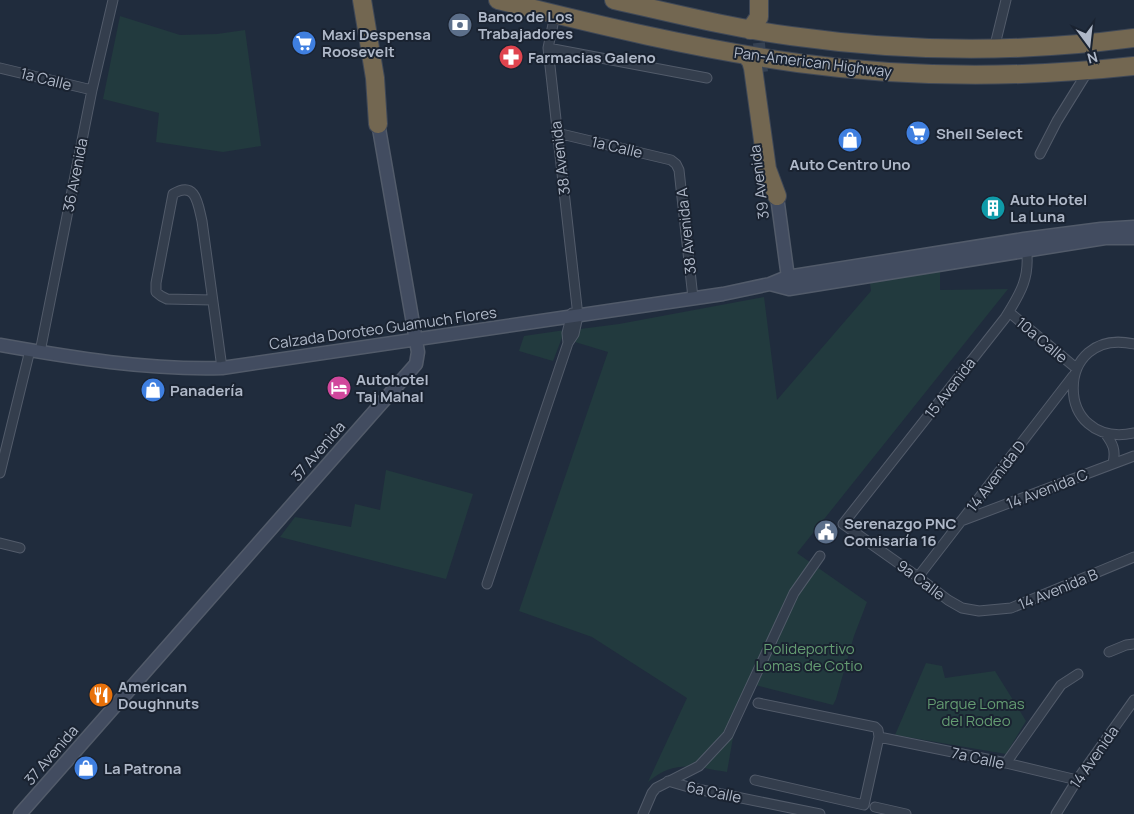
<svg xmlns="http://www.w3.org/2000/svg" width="1134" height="814" viewBox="0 0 1134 814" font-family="Manrope,sans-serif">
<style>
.green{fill:#223a3e}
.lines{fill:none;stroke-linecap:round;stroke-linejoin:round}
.secondary-tunnel{stroke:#354152;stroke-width:12;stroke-dasharray:12 6;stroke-linecap:butt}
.street-casing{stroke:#525b6a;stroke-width:11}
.secondary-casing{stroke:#525b6a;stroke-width:15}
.highway-casing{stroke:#3f4857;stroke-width:20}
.street{stroke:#343e4d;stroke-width:9}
.secondary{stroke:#424c60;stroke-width:12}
.highway{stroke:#736751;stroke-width:18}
.labels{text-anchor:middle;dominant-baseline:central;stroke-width:4;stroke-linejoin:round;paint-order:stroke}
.poi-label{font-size:15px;font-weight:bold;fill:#afb8c8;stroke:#1a2331;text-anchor:start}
.street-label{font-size:15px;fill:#afb8c8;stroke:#1a2331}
.park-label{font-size:15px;fill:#649c72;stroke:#1a2331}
</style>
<rect width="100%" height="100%" fill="#202c3d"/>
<path class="green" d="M120,16L180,35L217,34L245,30L261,146L223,152L156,142L159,113L103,99Z
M940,271V290L1008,289L797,553L867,602L854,636L836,699L833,705L755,685L746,688L740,697L727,772C695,767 675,759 648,782L687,698L592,637L519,611L608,352L575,342L580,329L619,324L764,297L777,400L871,291L870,283Z
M565,330L553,361L519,351L524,336Z
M386,470L473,494L446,579L280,537L295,517L351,527L355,504L380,510Z
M926,663L942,666L945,678L995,671L1026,721L1006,754L895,735Z"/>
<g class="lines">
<path class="secondary-tunnel" d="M757,25L762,72"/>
<defs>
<path id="street" d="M548,48L707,78
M994,49L1006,0
M0,68L92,90
M557,133L671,160L676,164L679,170L693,298
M1040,154L1057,121L1088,71
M1026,247C1031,277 1020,294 1005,318L843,524L918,577L948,600L962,608L979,611L1011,608L1134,557
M212,300L167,299L161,296L156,292V283L173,194C196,180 198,204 202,221L222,368
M1009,312L1076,368
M568,343L567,333L572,313
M1134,344C1053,326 1053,450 1134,433
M40,352L92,90L113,0
M1105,433C1113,444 1116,450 1113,463
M0,473L30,350
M961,521L1134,456
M0,543L20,548
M918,577L1073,376
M487,584L568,343L574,334L578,316L548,48L555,15
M1109,652L1126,645L1134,644
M879,737L1006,763L1077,780
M1006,763L1061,685L1078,674
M755,780L864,805L879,737L878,730L875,727L758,703
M668,781L692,788L820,814
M875,807L906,814
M643,814L652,793L656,788L699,766L728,735L794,593L820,556
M1056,814L1077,780L1134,700"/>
<path id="secondary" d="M776,189L789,285
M770,284L789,289L1105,238H1134
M0,345C73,358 147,370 222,368L723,294L770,284L787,277L1024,239L1101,229L1134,227
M20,814L416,364L418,352L377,117"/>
<path id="highway" d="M362,0L375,78L378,124
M498,0C597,25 697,49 798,63C909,78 1023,78 1134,66
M614,0C672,13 731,28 791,36C905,52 1021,53 1134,38
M750,30L759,17V0
M746,55L751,61L753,68L767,169L777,196"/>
</defs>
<use href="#street" class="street-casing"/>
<use href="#secondary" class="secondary-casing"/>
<use href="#highway" class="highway-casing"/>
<use href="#street" class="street"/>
<use href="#secondary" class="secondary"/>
<use href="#highway" class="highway"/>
</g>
<defs>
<symbol id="bank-disc" viewBox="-11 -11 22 22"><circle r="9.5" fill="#5c6f8a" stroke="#1a2331"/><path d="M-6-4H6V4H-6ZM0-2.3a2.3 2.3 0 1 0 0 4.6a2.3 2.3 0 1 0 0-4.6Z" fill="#fff"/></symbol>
<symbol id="supermarket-disc" viewBox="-11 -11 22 22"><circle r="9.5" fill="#3f7fe0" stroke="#1a2331"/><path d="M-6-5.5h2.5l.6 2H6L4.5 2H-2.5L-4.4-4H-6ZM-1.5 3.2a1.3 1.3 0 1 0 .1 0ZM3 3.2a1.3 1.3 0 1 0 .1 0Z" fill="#fff"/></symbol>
<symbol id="pharmacy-disc" viewBox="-11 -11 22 22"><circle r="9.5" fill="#e0444e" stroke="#1a2331"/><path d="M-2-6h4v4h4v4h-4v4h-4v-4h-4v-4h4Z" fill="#fff"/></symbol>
<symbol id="shop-disc" viewBox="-11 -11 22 22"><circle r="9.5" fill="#3f7fe0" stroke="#1a2331"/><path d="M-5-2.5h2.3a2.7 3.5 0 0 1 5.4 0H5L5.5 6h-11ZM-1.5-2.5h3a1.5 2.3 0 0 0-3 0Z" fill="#fff"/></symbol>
<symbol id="building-disc" viewBox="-11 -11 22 22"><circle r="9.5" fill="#0f9aa8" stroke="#1a2331"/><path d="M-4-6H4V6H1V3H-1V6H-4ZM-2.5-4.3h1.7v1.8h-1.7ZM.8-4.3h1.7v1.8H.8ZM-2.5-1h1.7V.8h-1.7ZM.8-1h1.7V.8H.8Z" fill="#fff"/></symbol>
<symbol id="hotel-disc" viewBox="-11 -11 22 22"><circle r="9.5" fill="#d1479c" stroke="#1a2331"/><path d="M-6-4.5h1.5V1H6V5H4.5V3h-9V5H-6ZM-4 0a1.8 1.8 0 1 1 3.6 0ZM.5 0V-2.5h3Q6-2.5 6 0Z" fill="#fff"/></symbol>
<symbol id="civic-disc" viewBox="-11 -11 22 22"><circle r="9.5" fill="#5c6f8a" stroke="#1a2331"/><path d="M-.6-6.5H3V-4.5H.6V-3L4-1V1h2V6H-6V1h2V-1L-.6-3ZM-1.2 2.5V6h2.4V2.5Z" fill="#fff"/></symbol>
<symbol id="restaurant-disc" viewBox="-11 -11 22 22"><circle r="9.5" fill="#e8710a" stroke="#1a2331"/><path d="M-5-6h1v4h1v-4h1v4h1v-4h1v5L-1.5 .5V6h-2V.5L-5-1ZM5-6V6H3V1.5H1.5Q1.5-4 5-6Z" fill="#fff"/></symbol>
</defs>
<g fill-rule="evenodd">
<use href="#bank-disc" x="446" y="11" width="28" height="28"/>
<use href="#supermarket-disc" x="290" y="29" width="28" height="28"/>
<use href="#pharmacy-disc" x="497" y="43" width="28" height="28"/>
<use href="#supermarket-disc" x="904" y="119" width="28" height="28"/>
<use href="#shop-disc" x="836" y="126" width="28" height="28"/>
<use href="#building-disc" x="979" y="194" width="28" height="28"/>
<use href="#hotel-disc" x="325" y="374" width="28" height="28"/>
<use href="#shop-disc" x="139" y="376" width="28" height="28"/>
<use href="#civic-disc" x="812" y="518" width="28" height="28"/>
<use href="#restaurant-disc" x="87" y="681" width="28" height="28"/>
<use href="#shop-disc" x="72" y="754" width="28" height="28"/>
</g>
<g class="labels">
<g class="poi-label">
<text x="478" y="16">Banco de Los<tspan x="478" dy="17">Trabajadores</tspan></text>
<text x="322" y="34">Maxi Despensa<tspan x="322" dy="17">Roosevelt</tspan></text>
<text x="528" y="57">Farmacias Galeno</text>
<text x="936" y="133">Shell Select</text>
<text x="850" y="164" text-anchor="middle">Auto Centro Uno</text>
<text x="1010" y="199">Auto Hotel<tspan x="1010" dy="17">La Luna</tspan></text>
<text x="356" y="379">Autohotel<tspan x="356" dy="17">Taj Mahal</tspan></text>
<text x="170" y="390">Panadería</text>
<text x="844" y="523">Serenazgo PNC<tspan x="844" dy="17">Comisaría 16</tspan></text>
<text x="118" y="686">American<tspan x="118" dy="17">Doughnuts</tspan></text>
<text x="104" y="768">La Patrona</text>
</g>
<g class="street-label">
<text transform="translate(813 62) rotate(7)">Pan-American Highway</text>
<text transform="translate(46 79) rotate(14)">1a Calle</text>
<text transform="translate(617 147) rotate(13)">1a Calle</text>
<text transform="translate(560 158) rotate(-97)">38 Avenida</text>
<text transform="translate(75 175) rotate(-79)">36 Avenida</text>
<text transform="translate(759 182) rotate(-97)">39 Avenida</text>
<text transform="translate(686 231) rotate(-96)">38 Avenida A</text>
<text transform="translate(383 328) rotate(-8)">Calzada Doroteo Guamuch Flores</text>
<text transform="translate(1042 340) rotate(40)">10a Calle</text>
<text transform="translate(950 388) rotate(-52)">15 Avenida</text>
<text transform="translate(318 451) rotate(-49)">37 Avenida</text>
<text transform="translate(996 476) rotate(-52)">14 Avenida D</text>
<text transform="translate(1047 489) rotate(-21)">14 Avenida C</text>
<text transform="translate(921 580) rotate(37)">9a Calle</text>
<text transform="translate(1058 589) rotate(-22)">14 Avenida B</text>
<text transform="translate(51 755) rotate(-49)">37 Avenida</text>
<text transform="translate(1094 757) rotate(-55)">14 Avenida</text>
<text transform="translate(978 758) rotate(12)">7a Calle</text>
<text transform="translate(714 792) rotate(12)">6a Calle</text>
</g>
<g class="park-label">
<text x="809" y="648">Polideportivo<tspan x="809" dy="17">Lomas de Cotio</tspan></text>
<text x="976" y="703">Parque Lomas<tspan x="976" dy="17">del Rodeo</tspan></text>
</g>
</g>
<g transform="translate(1089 45) rotate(165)" stroke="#1a2331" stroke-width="4" paint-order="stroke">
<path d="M0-4L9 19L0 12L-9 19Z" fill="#afb8c8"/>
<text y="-8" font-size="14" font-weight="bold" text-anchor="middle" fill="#afb8c8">N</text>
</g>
</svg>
